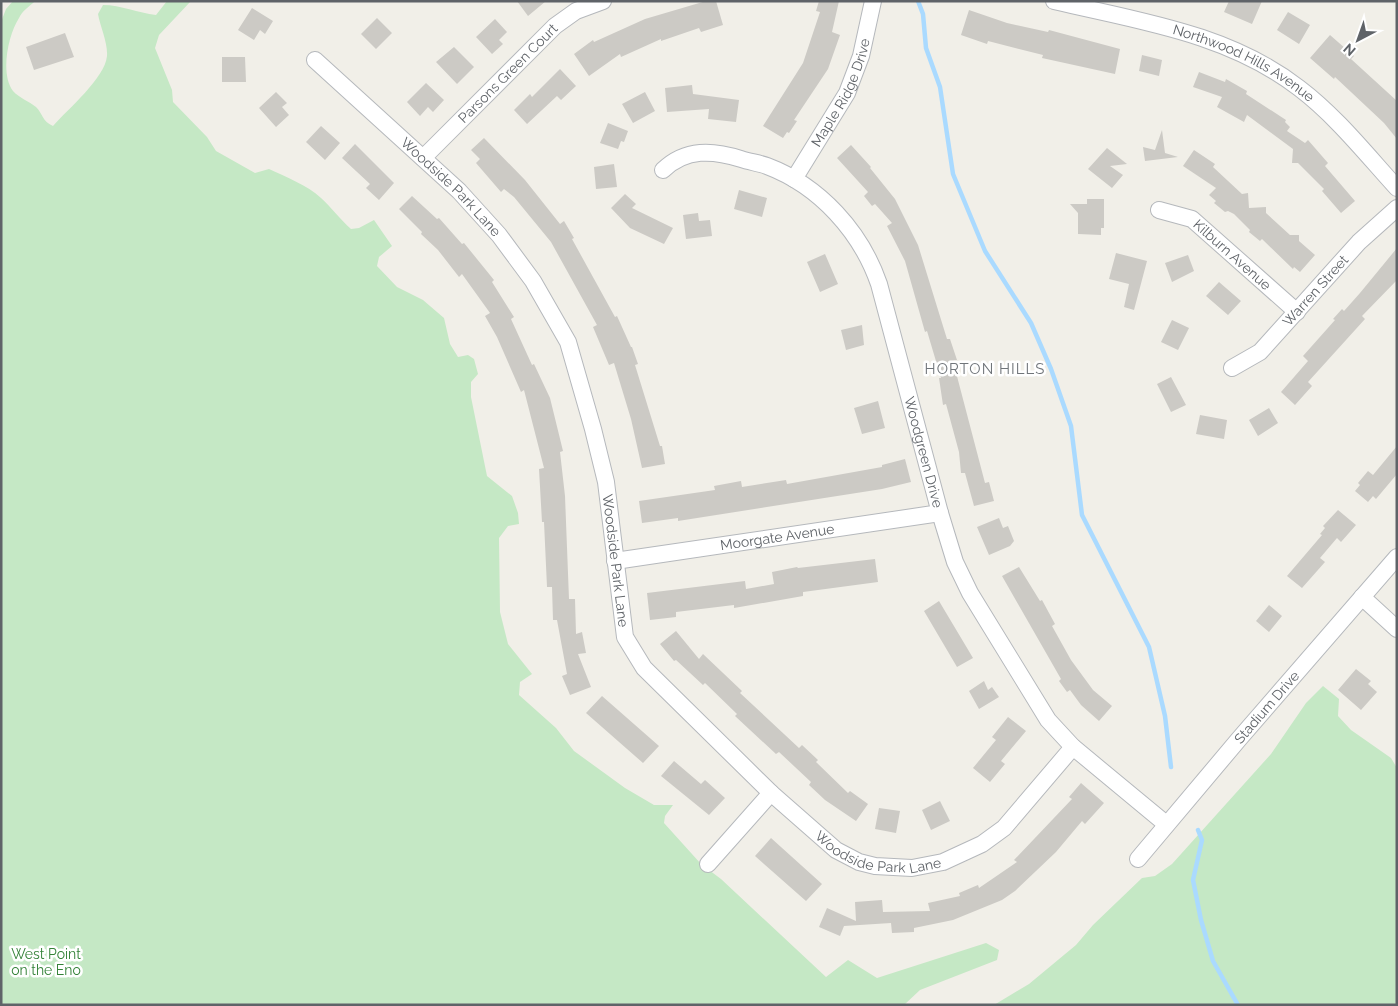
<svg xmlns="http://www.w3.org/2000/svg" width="1398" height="1006" viewBox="0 0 1398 1006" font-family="Raleway,sans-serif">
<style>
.green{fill:#c5e8c5}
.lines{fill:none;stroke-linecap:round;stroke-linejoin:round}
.stream{stroke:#aadaff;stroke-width:4.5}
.building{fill:#cccac5}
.minor-casing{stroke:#b5b8bc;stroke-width:18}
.minor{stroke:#fff;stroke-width:16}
.labels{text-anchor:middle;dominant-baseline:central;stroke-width:5;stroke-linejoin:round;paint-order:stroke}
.street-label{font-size:14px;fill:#5f6368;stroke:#fff}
.park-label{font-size:14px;fill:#348238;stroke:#fff}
.neighbourhood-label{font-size:15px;letter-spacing:1px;fill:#70757a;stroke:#fff}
</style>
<rect width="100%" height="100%" fill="#f1efe8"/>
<path class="green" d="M13,1H35C30,6 22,11 19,18C8,35 0,74 13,91C19,98 29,101 36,107C43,114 42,121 53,126C68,109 105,78 107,56C108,43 100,26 98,14L103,5C121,5 138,13 156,15L167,1H191L159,35L155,48L172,90L173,102L207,137L216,151L255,173L269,169C286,177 307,185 321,198C331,207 340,219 351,229L359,228L374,220L392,246L379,257L377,266L397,287L423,300L444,318L450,344L458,357L468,355L474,359L478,374L471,382V397L487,476L512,496L518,513L519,524L508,526L499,538L500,612L508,644L532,674L520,682L519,695L556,728L574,751L625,788L654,805H673L665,816L664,823L701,864L721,879L826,977L848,960L877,978L986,943L999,950L997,960L920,990L904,1005H1V22L6,9Z
M1323,686L1339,699L1338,716L1351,730L1391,758L1397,768V1005H994L1029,984L1076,945L1093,925L1142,878L1155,876L1172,864L1271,754L1306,703Z"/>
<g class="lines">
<path class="stream" d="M918,1L923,14L926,48L940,87L953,174L985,251L1031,323L1051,369L1071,426L1082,515L1149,647L1165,716L1171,767
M1198,830L1202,840L1193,880L1201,920L1213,961L1238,1005"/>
</g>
<path class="building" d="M517,1H546L528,16Z
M706,1H716L723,25L701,32L699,28L661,41V39L621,57L620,54L589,76L574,54L593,40L594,42L645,19Z
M819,1H839L832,32L840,35L828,69L794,120L797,121L789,133L787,132L783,138L763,126L803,63L820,12L816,11Z
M1229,1H1262L1252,24L1224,12Z
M252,8L273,21L265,34L260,30L254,40L238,30Z
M969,10L1007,23L1048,32L1049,30L1120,49L1115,74L1042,58L1043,55L988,41L987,44L961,35Z
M1288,12L1310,25L1299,44L1277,30Z
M377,18L392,33L376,49L361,34Z
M495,19L507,32L499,40L503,44L492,54L476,37Z
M65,33L74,57L34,70L26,47Z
M1330,35L1354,56L1351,59L1397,101V139L1384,123L1335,77L1334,79L1310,58Z
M454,47L474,67L457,84L436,62Z
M1142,55L1162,60L1159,76L1139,71Z
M222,57H245L246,82H222Z
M560,69L576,86L561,100L557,96L527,124L514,110L530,94L532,97Z
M1199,72L1225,82L1226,79L1247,91L1246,94L1286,120L1285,122L1290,127L1287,131L1305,143L1308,140L1328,163L1325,166L1355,201L1341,213L1322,191L1324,189L1298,163H1292L1293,149L1247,115L1244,122L1217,107L1222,97L1193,87Z
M426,83L444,100L433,112L428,107L420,116L407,102Z
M692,85L693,94L739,100L736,122L708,119L709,109L667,112L665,88Z
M276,92L287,103L282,107L289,115L276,127L259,108Z
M645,92L655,111L633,123L622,104Z
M608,123L628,131L624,142L621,141L618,149L600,143Z
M321,126L340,143L325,160L306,142Z
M1162,130L1165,153L1178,157L1145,161L1143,147L1155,150Z
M484,138L525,180L560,224L564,221L574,238L572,239L615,317L617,316L631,347H632L638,364L635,365L660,446H662L665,464L642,468L631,419L614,363L609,365L593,327L597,325L551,242L514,197L504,189L501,192L476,163L480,159L471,150Z
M355,144L394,183L379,200L366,188L370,184L342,158Z
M851,145L871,167L870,168L895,199L918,245L947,339H950L957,360L953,361L985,483L989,482L994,501L974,506L965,473H961L959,452L946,404L943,405L939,378H941L927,331L925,332L905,261L887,226L892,223L875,204L872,206L864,196L868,192L837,158Z
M1107,148L1127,164L1110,166L1123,175L1112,188L1088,169Z
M1194,150L1215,164L1213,167L1242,194L1248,193L1249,208L1266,207V213L1290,235H1299V241L1315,255L1300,272L1294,267L1293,269L1262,239L1260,241L1249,232L1250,230L1234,214L1228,211L1225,212L1214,203L1216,201L1209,195L1216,188L1183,166Z
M614,164L617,187L596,189L594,167Z
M739,190L767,198L762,217L734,209Z
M625,194L636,204L632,208L673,228L664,244L630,228L611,208Z
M412,196L437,219L439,218L462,244L464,243L494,280L492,282L514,317L511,319L532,365L534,364L550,398L563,451L560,452L565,496L569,599H575L576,634L582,632L586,653L578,654L591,687L570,695L562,676L567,674L557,620H553L552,587H547L544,522H542L539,469L544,468L524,390L521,392L497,337L485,316L490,313L462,274L459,277L438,250L421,234L422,232L399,209Z
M1087,199H1104V228H1101V235L1078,234V213L1070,204H1087Z
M698,213L699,221L710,220L712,236L686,239L683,215Z
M1397,248V280L1362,316L1365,319L1308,382L1312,386L1295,405L1281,392L1308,361L1303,356L1335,320L1333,319L1342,309L1344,311L1360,293Z
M1116,253L1147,261L1134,310L1124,307L1129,284L1109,279Z
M825,254L838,284L820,292L807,262Z
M1188,255L1194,271L1172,282L1165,263Z
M1219,282L1241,301L1228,315L1206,296Z
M1172,320L1189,328L1178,350L1161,342Z
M862,325L864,345L846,350L841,330Z
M1171,377L1186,405L1171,412L1157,384Z
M878,401L885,428L862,434L854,408Z
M1269,408L1278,423L1258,436L1249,420Z
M1200,415L1227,420L1224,439L1196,434Z
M1397,446V474L1376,499L1373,496L1368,502L1355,491L1360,485L1358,483L1368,471L1373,475Z
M905,459L911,482L882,489L678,521V518L642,523L639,501L715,490L714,486L741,481L742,487L786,480L787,484L882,467V465Z
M1338,510L1356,525L1341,542L1337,538L1320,558L1325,562L1302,588L1287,576L1322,535L1320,534L1325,528L1323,526Z
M999,518L1003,528L1008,526L1014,541L1010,546L989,555L977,527Z
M875,559L878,582L803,592V596L734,608V605L676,612V617L650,620L647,593L745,581L746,589L774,584L772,572L797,567L798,568Z
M1019,567L1040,601L1042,600L1055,624L1052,626L1071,660L1093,690L1112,706L1099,721L1081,705L1070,690L1067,692L1059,681L1061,679L1002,576Z
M939,601L973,658L957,667L924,611Z
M1269,605L1282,616L1269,632L1256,621Z
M676,631L699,659L703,654L742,691L740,693L799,748L802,745L818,760L816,762L848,793L850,791L868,804L856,821L825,800L809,785L811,782L779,752L776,754L735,716L737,714L705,683L703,685L676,660L674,661L660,644Z
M1356,669L1371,681L1368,684L1377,692L1361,710L1338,690Z
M984,681L988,690L992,687L999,697L979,709L969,691Z
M602,696L659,746L643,763L586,713Z
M1008,717L1026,731L1001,761L1005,764L990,782L973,768L996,740L992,737Z
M674,761L701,784L705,780L725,798L709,815L661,776Z
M1081,783L1104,803L1085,824L1082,821L1056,852L1015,891L1002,900L953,920L914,928V932L892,933L891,923L844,926L840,936L819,927L827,908L856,921L855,902L882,900L883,912L930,911L928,903L960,896L959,893L978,885L979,888L1017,862L1014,860L1072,799L1069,797Z
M940,801L950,821L931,830L922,810Z
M879,808L900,811L896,833L875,829Z
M771,838L822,884L806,901L755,856Z"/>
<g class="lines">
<defs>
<g id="minor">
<path id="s1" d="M1054,1C1138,21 1228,33 1299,88C1336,116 1366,154 1397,188"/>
<path id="s2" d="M315,60L459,191L499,235L533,281L568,342L593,429L606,482L625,637L644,668L771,793L836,850L859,862L875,866L912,868L943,862L982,844L1004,828L1073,747"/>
<path id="s3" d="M423,158L555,26L576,11L603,1"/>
<path id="s4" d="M663,170C686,148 713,150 741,159C750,162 759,163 767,166C820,186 861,232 879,284L940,513L955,562L970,593L1048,720L1073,747L1166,824"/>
<path id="s5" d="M794,179L847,93L861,56L873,1"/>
<path id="s6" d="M1159,210L1192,219L1297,312"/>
<path id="s7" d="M1232,368L1260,352L1359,242L1397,208"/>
<path id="s8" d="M615,561L940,513"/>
<path d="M1362,597L1397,629"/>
<path id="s9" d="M1138,859L1239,739L1397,557"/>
<path d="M708,864L771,793"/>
</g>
</defs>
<use href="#minor" class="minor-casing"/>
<use href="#minor" class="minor"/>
</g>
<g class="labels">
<g class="street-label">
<text stroke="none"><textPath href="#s1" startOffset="201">Northwood Hills Avenue</textPath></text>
<text stroke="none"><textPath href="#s3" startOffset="120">Parsons Green Court</textPath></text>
<text stroke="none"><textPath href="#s5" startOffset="99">Maple Ridge Drive</textPath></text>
<text stroke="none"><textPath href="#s2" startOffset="186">Woodside Park Lane</textPath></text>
<text stroke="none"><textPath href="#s6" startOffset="88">Kilburn Avenue</textPath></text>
<text stroke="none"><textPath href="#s7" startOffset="115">Warren Street</textPath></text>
<text stroke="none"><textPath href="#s4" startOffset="452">Woodgreen Drive</textPath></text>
<text stroke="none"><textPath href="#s8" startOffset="164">Moorgate Avenue</textPath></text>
<text stroke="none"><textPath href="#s2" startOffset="606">Woodside Park Lane</textPath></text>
<text stroke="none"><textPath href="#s9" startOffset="199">Stadium Drive</textPath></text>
<text stroke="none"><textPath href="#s2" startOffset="1026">Woodside Park Lane</textPath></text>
</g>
<g class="park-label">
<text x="46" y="954">West Point<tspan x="46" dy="16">on the Eno</tspan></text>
</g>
<g class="neighbourhood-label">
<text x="985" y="369">HORTON HILLS</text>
</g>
</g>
<rect width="1398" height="1006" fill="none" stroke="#5f6368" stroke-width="5"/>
<g transform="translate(1358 40) rotate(221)" stroke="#ffffff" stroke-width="4" paint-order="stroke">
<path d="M0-4L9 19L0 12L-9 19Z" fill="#5f6368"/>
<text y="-8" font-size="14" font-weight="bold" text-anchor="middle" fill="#5f6368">N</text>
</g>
</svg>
